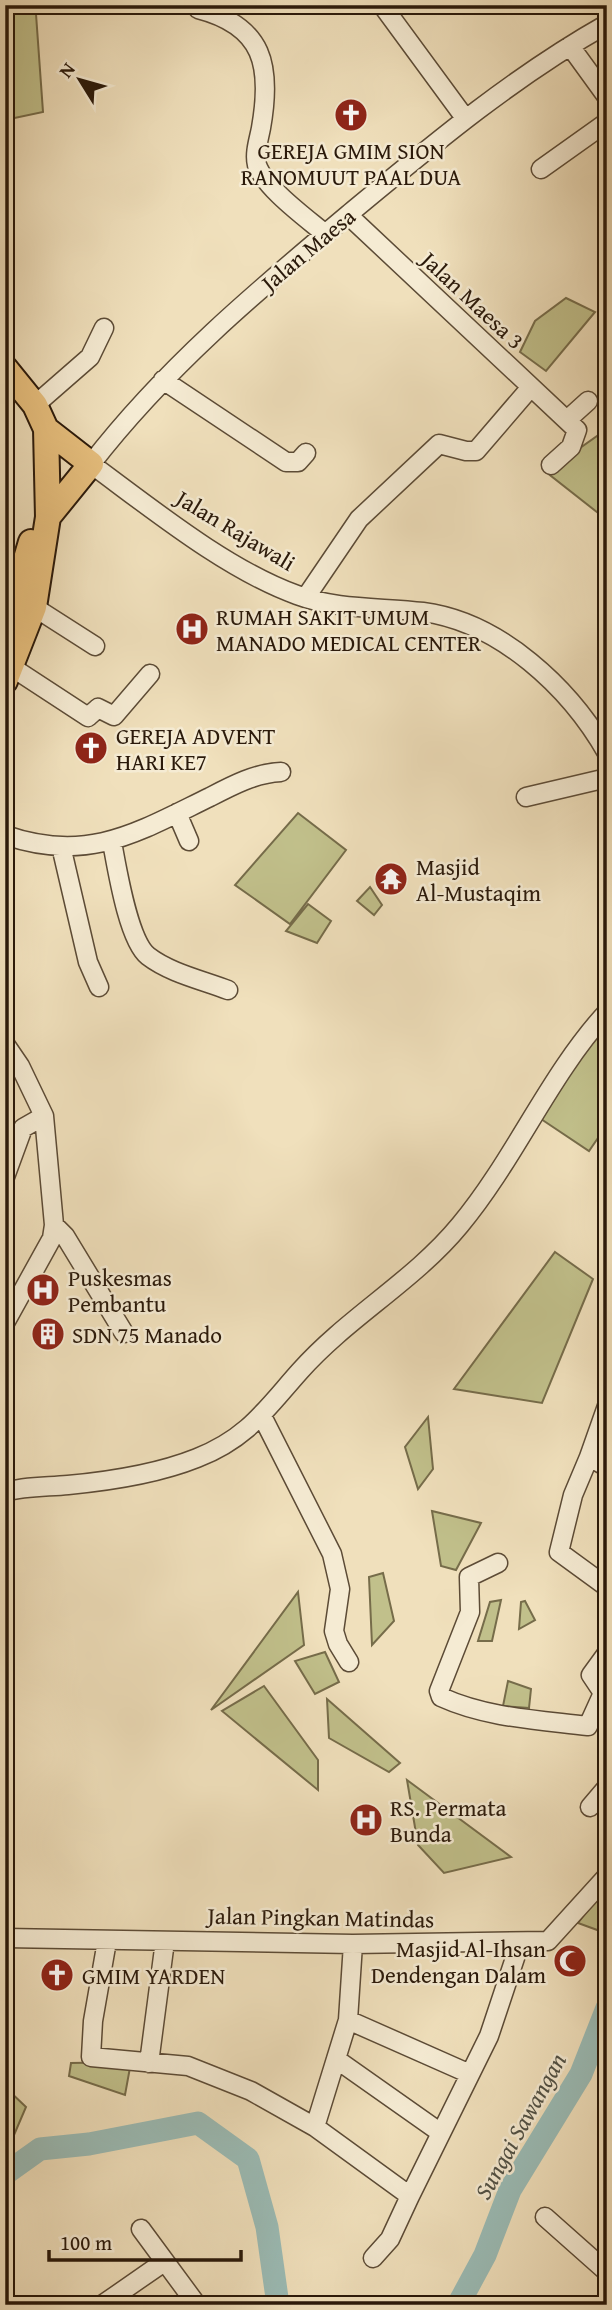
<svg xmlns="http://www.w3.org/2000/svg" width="612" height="2310" viewBox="0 0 612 2310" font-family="'Gentium Book Plus',serif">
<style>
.green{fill:#c1c08b;stroke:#766c4a;stroke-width:2}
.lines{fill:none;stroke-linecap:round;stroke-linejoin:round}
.river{stroke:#9bbcb6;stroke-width:23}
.minor-casing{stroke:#5c4b36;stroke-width:21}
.highway-casing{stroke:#2a190a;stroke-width:28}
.minor{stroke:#f5ebd3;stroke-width:18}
.highway{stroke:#e8c07e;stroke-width:24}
.labels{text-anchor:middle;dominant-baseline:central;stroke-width:5;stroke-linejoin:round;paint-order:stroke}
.poi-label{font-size:23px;fill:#2a190a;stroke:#f5ebd3;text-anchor:start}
.street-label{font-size:23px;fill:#2a190a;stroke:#f5ebd3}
.water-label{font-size:24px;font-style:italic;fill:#525246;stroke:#f5ebd3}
</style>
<rect width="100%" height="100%" fill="#f0e0bc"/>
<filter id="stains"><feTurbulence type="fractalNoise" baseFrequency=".00286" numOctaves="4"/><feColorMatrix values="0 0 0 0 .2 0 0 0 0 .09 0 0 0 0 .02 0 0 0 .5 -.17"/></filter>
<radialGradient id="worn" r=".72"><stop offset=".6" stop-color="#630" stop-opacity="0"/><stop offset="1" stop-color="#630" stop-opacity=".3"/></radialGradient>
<path class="green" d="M5,5H38L36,14L43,112L5,120Z
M566,298L595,312L546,371L520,352L535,321Z
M607,429V520L546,472Z
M298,813L346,850L290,924L235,885Z
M370,887L382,905L374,915L357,901Z
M308,904L331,921L317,943L286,931Z
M607,1015V1136L600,1135L589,1151L541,1119L572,1062Z
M555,1252L593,1279L542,1403L454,1389Z
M428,1417L433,1469L418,1489L405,1447Z
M432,1511L481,1523L456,1570L441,1566Z
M383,1573L394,1621L372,1645L369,1577Z
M298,1592L304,1645L211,1710Z
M501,1600L492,1641H478L490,1602Z
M525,1601L535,1620L519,1629L521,1602Z
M325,1652L339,1682L315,1694L295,1661Z
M508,1681L531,1689L529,1708L503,1706Z
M264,1686L318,1760V1790L222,1711Z
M327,1699L400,1763L389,1772L329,1738Z
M407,1780L511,1857L444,1873L418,1845Z
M607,1885V1925L600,1931L578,1923Z
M131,2062L125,2095L69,2076L71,2063Z
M5,2087L26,2107L5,2156Z"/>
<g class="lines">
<path class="river" d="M5,2174L40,2149L89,2144L198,2123L248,2159L267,2227L278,2305
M458,2305L485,2255L510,2190L581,2074L607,2008"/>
<defs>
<path id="minor" d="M382,5L465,118
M198,9C264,26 272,66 261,128C259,139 254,153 257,165C265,188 305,217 324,233
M607,24C513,77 432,145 350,213C257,291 165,368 91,464C151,508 227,570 297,595C337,610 382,607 423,612C500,622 570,688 607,753
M570,46L607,97
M541,169L607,122
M348,215L577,430L571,447L551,465
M163,380L286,462H298L306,453
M35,405L90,357L104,328
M567,420L588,401
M306,597L359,519L439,444L466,451H476L531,387
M34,607L95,646
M10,666L88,717L98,708L114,716L150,674
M526,797L607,778
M177,813L189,841
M5,835C88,864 138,832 210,797C233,785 256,773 281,772
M112,842C117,868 128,940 148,956C170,973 202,980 228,990
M61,846L88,962L99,987
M5,1044L20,1066L44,1116
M5,1177L23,1128L44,1116L54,1225L52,1238L5,1323
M54,1225L65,1236L124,1333
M607,1406L589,1457L607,1467
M262,1416L332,1554L340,1589L334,1631L338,1644L349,1662
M589,1457L573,1495L559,1552L607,1587
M5,1492C25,1486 48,1487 68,1485C111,1481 157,1474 197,1458C248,1438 266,1409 300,1371C348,1317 414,1281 460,1225C515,1159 549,1075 607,1012
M498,1563L469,1577L470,1612L439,1691L441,1697C487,1718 539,1720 588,1726L603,1693L591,1675L607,1653
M590,1807L607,1787
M5,1938L353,1944L548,1941L607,1876
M107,1941L93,2021L91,2057L188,2066L251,2091L315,2127
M353,1944L348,2020L315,2127L410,2196L489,2036L520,1943
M348,2020L470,2074
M336,2059L441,2133
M149,2063L165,1941
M545,2217L607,2272
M141,2229L197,2305
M373,2258L390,2239L410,2196
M102,2305L164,2262"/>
<path id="highway" d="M5,368L35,405L46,429L48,517L34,607L5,681
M46,429L91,464L48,517
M5,630L31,542"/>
</defs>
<use href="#minor" class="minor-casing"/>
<use href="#highway" class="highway-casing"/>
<use href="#minor" class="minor"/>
<use href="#highway" class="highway"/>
</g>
<defs>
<symbol id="church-disc" viewBox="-11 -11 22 22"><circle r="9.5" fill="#8f2418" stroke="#f5ebd3"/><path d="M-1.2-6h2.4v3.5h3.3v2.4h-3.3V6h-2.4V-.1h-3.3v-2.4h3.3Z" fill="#fff"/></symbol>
<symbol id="hospital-disc" viewBox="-11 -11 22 22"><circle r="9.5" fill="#8f2418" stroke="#f5ebd3"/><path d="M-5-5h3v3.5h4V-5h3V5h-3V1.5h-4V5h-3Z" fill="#fff"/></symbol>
<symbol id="temple-disc" viewBox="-11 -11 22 22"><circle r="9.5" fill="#8f2418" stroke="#f5ebd3"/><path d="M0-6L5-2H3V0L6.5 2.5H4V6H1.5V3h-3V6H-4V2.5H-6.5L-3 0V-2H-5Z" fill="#fff"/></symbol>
<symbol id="building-disc" viewBox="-11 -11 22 22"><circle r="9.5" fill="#8f2418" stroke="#f5ebd3"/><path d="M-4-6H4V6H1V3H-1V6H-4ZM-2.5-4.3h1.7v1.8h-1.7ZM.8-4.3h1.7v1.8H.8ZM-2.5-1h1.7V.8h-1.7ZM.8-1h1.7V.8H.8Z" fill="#fff"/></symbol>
<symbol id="mosque-disc" viewBox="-11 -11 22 22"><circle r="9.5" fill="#8f2418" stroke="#f5ebd3"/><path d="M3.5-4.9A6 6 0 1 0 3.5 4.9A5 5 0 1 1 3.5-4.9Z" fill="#fff"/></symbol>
</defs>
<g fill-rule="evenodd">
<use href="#church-disc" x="332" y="96" width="38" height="38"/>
<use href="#hospital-disc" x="173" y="610" width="38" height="38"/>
<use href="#church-disc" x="72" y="729" width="38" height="38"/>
<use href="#temple-disc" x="372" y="860" width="38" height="38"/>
<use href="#hospital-disc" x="24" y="1271" width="38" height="38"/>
<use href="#building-disc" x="29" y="1315" width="38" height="38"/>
<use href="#hospital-disc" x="347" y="1801" width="38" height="38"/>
<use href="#mosque-disc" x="551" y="1942" width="38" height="38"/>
<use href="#church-disc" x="38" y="1956" width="38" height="38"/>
</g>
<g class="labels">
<g class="poi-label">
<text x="351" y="150" text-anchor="middle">GEREJA GMIM SION<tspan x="351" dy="26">RANOMUUT PAAL DUA</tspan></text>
<text x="216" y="616">RUMAH SAKIT UMUM<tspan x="216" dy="26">MANADO MEDICAL CENTER</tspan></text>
<text x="116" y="735">GEREJA ADVENT<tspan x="116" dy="26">HARI KE7</tspan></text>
<text x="416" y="866">Masjid<tspan x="416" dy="26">Al-Mustaqim</tspan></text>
<text x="68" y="1277">Puskesmas<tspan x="68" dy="26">Pembantu</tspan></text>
<text x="72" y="1334">SDN 75 Manado</text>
<text x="390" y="1807">RS. Permata<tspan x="390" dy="26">Bunda</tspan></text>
<text x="546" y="1948" text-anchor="end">Masjid Al-Ihsan<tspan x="546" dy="26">Dendengan Dalam</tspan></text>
<text x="82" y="1975">GMIM YARDEN</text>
</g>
<g class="street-label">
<text transform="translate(308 249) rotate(-40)">Jalan Maesa</text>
<text transform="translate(473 300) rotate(43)">Jalan Maesa 3</text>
<text transform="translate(236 530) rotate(31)">Jalan Rajawali</text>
<text transform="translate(321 1917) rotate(1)">Jalan Pingkan Matindas</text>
</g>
<g class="water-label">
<text transform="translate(520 2126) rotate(-61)">Sungai Sawangan</text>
</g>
</g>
<rect width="612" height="2310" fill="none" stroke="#f0e0bc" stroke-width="28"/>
<rect x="7" y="7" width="598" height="2296" fill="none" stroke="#2a190a" stroke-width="3.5"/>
<rect x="14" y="14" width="584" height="2282" fill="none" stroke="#2a190a" stroke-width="2"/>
<g transform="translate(80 80) rotate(307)" stroke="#f5ebd3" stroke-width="5" paint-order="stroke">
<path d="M0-5L12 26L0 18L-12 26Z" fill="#2a190a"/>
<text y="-10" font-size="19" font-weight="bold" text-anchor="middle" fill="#2a190a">N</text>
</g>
<path d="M49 2250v10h192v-10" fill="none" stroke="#2a190a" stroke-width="3.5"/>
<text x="60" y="2250" font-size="21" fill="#2a190a" stroke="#f5ebd3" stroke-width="5" paint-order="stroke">100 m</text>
<rect width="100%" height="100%" filter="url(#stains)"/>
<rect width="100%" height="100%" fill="url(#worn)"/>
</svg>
